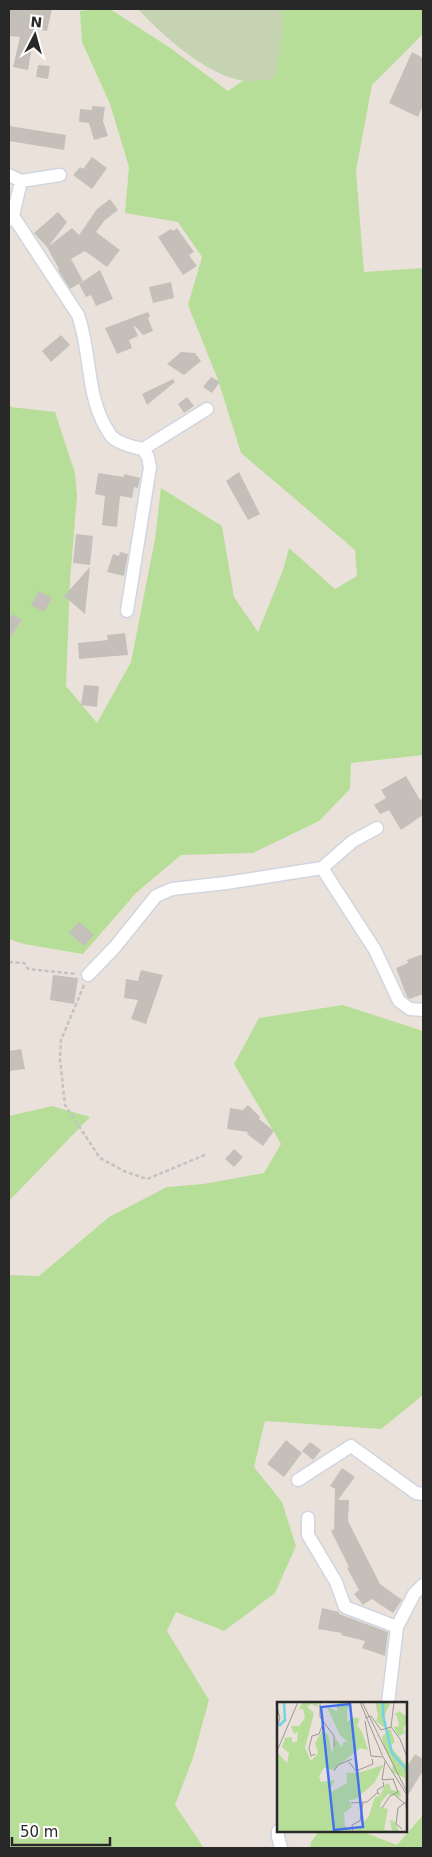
<svg xmlns="http://www.w3.org/2000/svg" width="432" height="1857" viewBox="0 0 432 1857" font-family="'DejaVu Sans',sans-serif">
<style>
.green{fill:#b7de99}
.cemetery{fill:#c5d3b3}
.building{fill:#c5bfba}
.lines{fill:none;stroke-linecap:round;stroke-linejoin:round}
.minor-casing{stroke:#d0d5e0;stroke-width:15}
.path{stroke:#c3c3c3;stroke-width:2.5;stroke-dasharray:4 2.5;stroke-linecap:butt}
.minor{stroke:#fff;stroke-width:12}
.inset-river{fill:none;stroke:#72d3e7;stroke-width:2.5}
.inset-road{fill:none;stroke:#9c9893;stroke-width:1}
.view{fill:#4272ef;fill-opacity:0.15;stroke:#4272ef;stroke-width:2.5}
.inset-edge{fill:none;stroke:#282828;stroke-width:2.5}
</style>
<rect width="100%" height="100%" fill="#eae2da"/>
<path class="green" d="M96,9H110L169,47L228,91L266,65L272,9H423V34L372,85L356,171L364,272L423,268V755L351,763L350,789L319,821L253,853L181,855L136,893L83,954L24,944L9,939V403L11,407L55,412L75,473L77,496L70,581L66,686L97,723L131,662L155,539L161,488L222,526L234,597L258,632L283,570L289,548L335,589L357,576L355,550L241,453L218,380L188,305L202,257L178,222L125,213L129,167L110,104L82,42L80,11Z
M343,1005L423,1031V1395L381,1429L265,1421L254,1467L282,1502L296,1546L275,1593L224,1631L176,1612L167,1631L209,1700L193,1758L175,1805L204,1848H9V1275L39,1276L109,1217L167,1187L203,1184L264,1173L281,1144L234,1064L259,1018Z
M52,1106L90,1117L9,1201V1116Z
M423,1815V1848H310L311,1842L319,1831H361L397,1845Z"/>
<path class="cemetery" d="M138,9H281L283,27L276,73L272,79C263,80 254,82 245,81C208,77 162,35 138,9Z"/>
<path class="building" d="M9,9H52L47,31L35,29L28,70L13,67L20,37L9,36Z
M412,52L423,58V105L418,117L389,103Z
M38,65L50,66L48,79L36,77Z
M92,106L105,107L103,121L108,136L94,140L89,123L79,122L80,109L92,110Z
M9,126L66,135L64,150L9,141Z
M92,157L107,168L92,189L73,175L80,167L83,169Z
M110,199L118,210L104,221L96,232L120,250L107,267L85,251L71,259L83,281L70,289L58,270L59,269L47,247L34,233L58,212L67,222L49,246L72,228L79,235L97,209Z
M177,228L194,252L189,255L197,266L183,275L158,237L171,229L173,231Z
M100,270L113,299L96,306L91,295L86,297L79,284Z
M171,282L174,298L153,303L149,287Z
M148,312L150,316L148,318L153,331L143,335L135,326L134,327L138,336L129,340L132,348L117,354L105,328Z
M61,335L70,345L51,362L42,351Z
M181,352L195,353L201,361L184,375L167,364Z
M211,377L220,382L212,393L203,387Z
M173,379L175,382L147,405L142,394Z
M187,397L194,406L184,413L178,404Z
M239,472L260,514L248,520L226,481Z
M98,473L124,477V474L140,478L138,488L134,487L132,498L120,496L117,527L102,525L105,496L95,494Z
M76,534L93,536L90,565L73,563Z
M120,552L128,554L124,576L107,572L113,554L119,556Z
M90,567L85,614L64,596Z
M39,591L52,598L44,612L31,605Z
M13,614L22,620L9,639V621Z
M125,633L128,655L79,659L78,643L108,640L107,635Z
M84,685L99,686L97,707L81,705Z
M406,776L420,800L423,798V815L401,830L389,810L380,814L374,805L386,798L381,790Z
M79,922L94,935L84,946L69,933Z
M423,954V994L410,999L407,997L396,968L408,963L407,960Z
M141,970L163,975L146,1024L131,1019L138,1000L124,998L126,979L138,981Z
M53,975L78,978L74,1004L50,1000Z
M21,1049L25,1069L9,1071V1051Z
M248,1105L260,1117L259,1119L274,1131L263,1146L247,1134L248,1132L227,1129L230,1108L243,1110Z
M234,1149L243,1157L234,1167L225,1159Z
M286,1440L302,1453L284,1477L267,1464Z
M310,1442L321,1450L313,1460L302,1451Z
M342,1468L355,1477L338,1500H349L348,1521L380,1584L402,1600L393,1613L372,1599L363,1605L354,1594L359,1590L347,1568L349,1567L331,1531L334,1529L335,1489L330,1486Z
M322,1608L339,1612V1614L388,1632L385,1656L362,1648L365,1641L341,1635L342,1633L318,1629Z
M415,1754L423,1759V1771L406,1798V1768Z"/>
<g class="lines">
<defs>
<path id="minor" d="M9,175L21,181L13,216L9,220
M21,181L60,175
M13,216L78,315C91,351 86,392 105,426C107,429 109,433 111,436C119,444 132,447 143,449L148,457L150,467L127,611
M143,449L207,409
M322,868L375,950L399,1001L410,1009L423,1010
M88,975L115,947L156,896L172,889L226,883L322,868L353,841L377,828
M298,1480L351,1446L416,1493L423,1494
M308,1518V1535L336,1582L345,1607L397,1627
M388,1703L397,1627L414,1594L423,1585
M278,1831V1837L281,1848"/>
</defs>
<use href="#minor" class="minor-casing"/>
<path class="path" d="M9,962L24,963L28,969L76,974
M84,985L61,1040L60,1059L65,1105L100,1158L126,1172L147,1179L207,1154"/>
<use href="#minor" class="minor"/>
</g>
<g transform="translate(277 1702)">
<rect width="130" height="130" fill="#eae2da"/>
<path d="M25,0H40L41,5L34,2L30,5L37,11L28,46L34,59L41,51L38,41L45,29L51,32L55,52L58,36L65,45L67,39L72,41L63,33L50,5L60,9V0H75L70,8V20L78,15L83,17L80,23L85,30L91,48L83,46L56,68L47,66L42,74L44,80L58,78L52,89H56L70,81L69,71L84,70L106,63L98,80L79,97L72,98L75,105L67,111L68,124L77,130L78,124H84L92,114L98,95L103,94L108,83L112,81L114,88L123,89L124,95L111,92L104,100L103,105L111,107L107,128L115,129L113,118L118,120L122,130H0V50L10,61L12,51L5,45L8,36L15,35V40H20L21,30L17,32L14,24H22L28,16L26,7L22,8ZM98,0H114L108,12V26L99,19L101,13ZM122,9L130,15V20L126,27L128,31L122,34L116,25L122,24L120,14L117,13ZM113,26L118,40L113,44L130,64V88L128,76L115,70L116,63L106,42L105,35Z" fill="#b7de99"/>
<path class="inset-river" d="M106,0V13L115,51L130,68M2,24L8,18L7,0"/>
<path class="inset-road" d="M43,0V15L57,34V45M83,0L106,55L130,93M85,0L130,90M117,0L114,25L123,37L130,55M0,5L3,16L0,26M88,16L94,14L104,28L114,25M88,19L94,54L105,55M0,49L21,0M38,52L34,54L32,46L35,34L42,32L47,19M108,59L105,78L117,77M72,60L79,69L96,62L95,57M57,69L61,63L75,57M102,93L100,88L107,84L106,80M118,93L129,103L130,113M74,101L90,100L101,90M105,106L113,94L121,90L116,77M125,127L119,122L121,106L130,99M76,130L75,123L83,119L86,101"/>
<path class="view" d="M73,2L86,125L57,128L44,5Z"/>
<rect width="130" height="130" class="inset-edge"/>
</g>
<rect width="432" height="1857" fill="none" stroke="#282828" stroke-width="20"/>
<g transform="translate(35 35) rotate(6)" stroke="#ffffff" stroke-width="4" paint-order="stroke">
<path d="M0-4L9 19L0 12L-9 19Z" fill="#282828"/>
<text y="-8" font-size="14" font-weight="bold" text-anchor="middle" fill="#282828">N</text>
</g>
<path d="M12 1837v8h98v-8" fill="none" stroke="#282828" stroke-width="2.5"/>
<text x="20" y="1837" font-size="15" fill="#282828" stroke="#ffffff" stroke-width="4" paint-order="stroke">50 m</text>
</svg>
